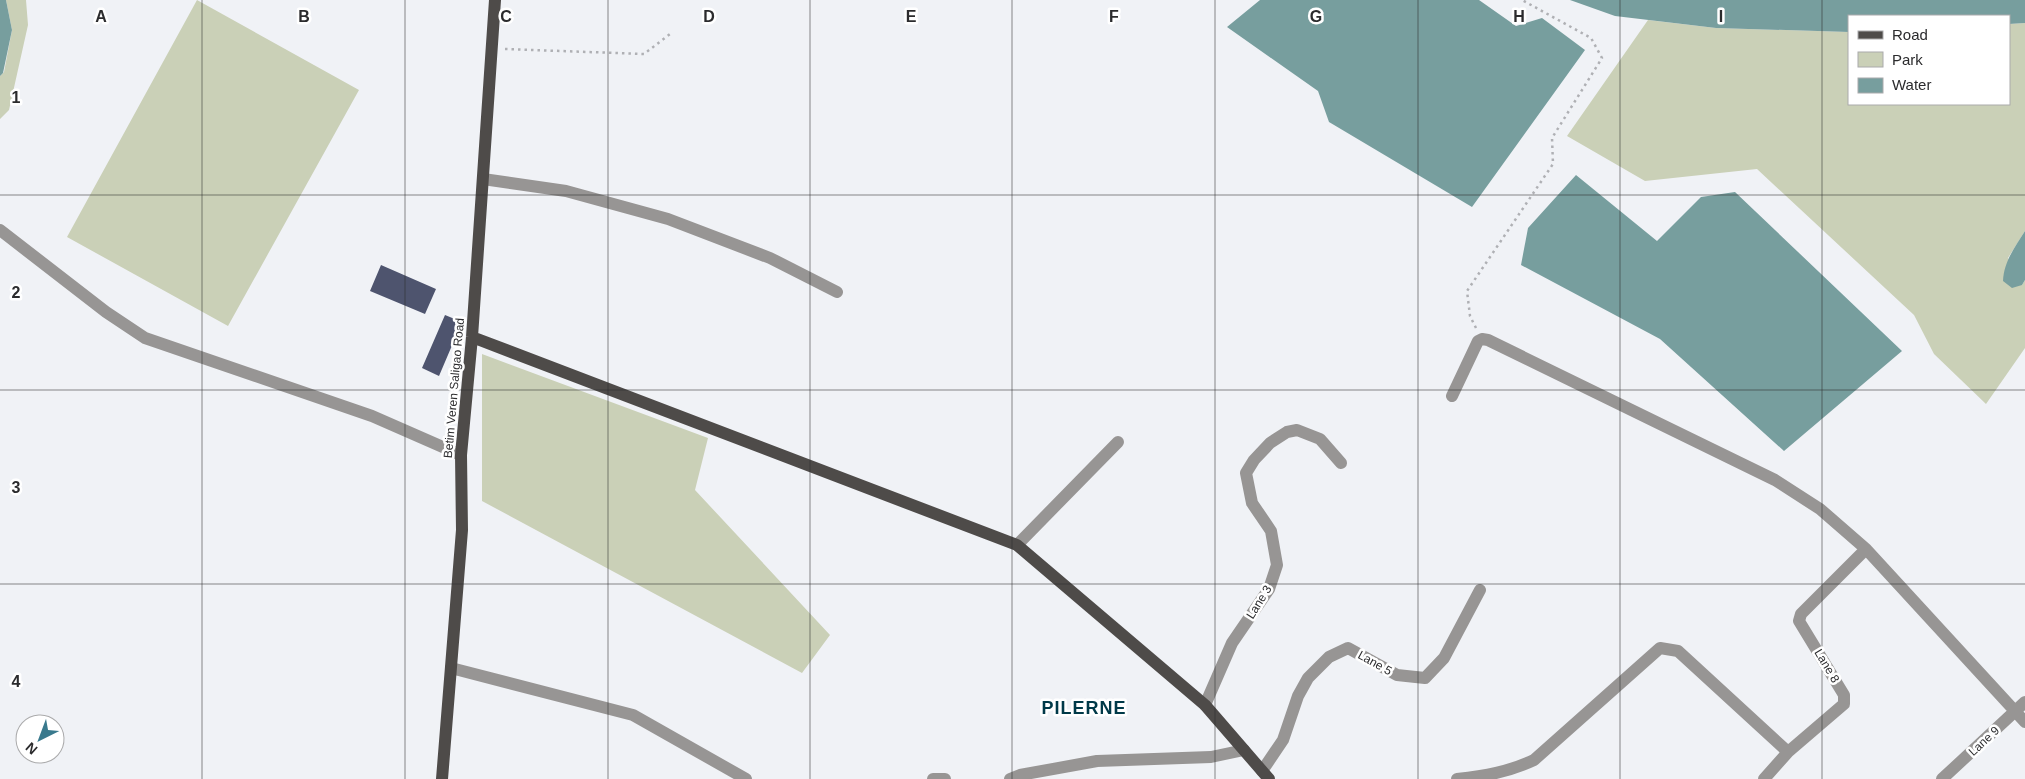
<svg xmlns="http://www.w3.org/2000/svg" width="2025" height="779" viewBox="0 0 2025 779" font-family="Arial,sans-serif">
<style>
.green{fill:#cad0b7}
.water{fill:#779e9e}
.building{fill:#4e546e}
.lines{fill:none;stroke-linecap:round;stroke-linejoin:round}
.path{stroke:#afb0b4;stroke-width:2.5;stroke-dasharray:2.5 4;stroke-linecap:butt}
.minor{stroke:#979594;stroke-width:12}
.major{stroke:#4e4b49;stroke-width:12}
.grid{fill:none;stroke:#2b2b2d;stroke-width:1;stroke-opacity:0.55}
.labels{text-anchor:middle;dominant-baseline:central;stroke-width:5;stroke-linejoin:round;paint-order:stroke}
.street-label{font-size:12px;fill:#2b2b2d;stroke:#fff}
.district-label{font-size:18px;font-weight:bold;letter-spacing:1px;fill:#003948;stroke:#fff}
.grid-label{font-size:16px;text-anchor:middle;font-weight:bold;fill:#2b2b2d;stroke:#fff;stroke-width:5;stroke-linejoin:round;paint-order:stroke}
</style>
<rect width="100%" height="100%" fill="#f0f2f6"/>
<path class="green" d="M6,0H26L28,25L9,110L0,119V76L4,72L12,30Z
M197,0L359,90L228,326L67,237Z
M1648,20L1716,28L1849,32V104H2009V24L2025,23V231L2008,258L2022,285L2025,280V348L1986,404L1934,354L1914,315L1757,169L1645,181L1567,136Z
M482,354L708,438L695,490L830,635L802,673L482,501Z"/>
<path class="water" d="M0,0H6L12,30L3,73L0,76Z
M1260,0H1479L1516,26L1542,18L1585,50L1472,207L1329,122L1318,91L1227,27Z
M1570,0H2025V23L2009,24V16H1849V32L1716,28L1615,16Z
M1576,175L1657,241L1701,197L1735,192L1902,351L1784,451L1660,339L1521,265L1528,228Z
M2025,231V280L2022,285L2012,288L2003,281C2004,261 2015,247 2025,231Z"/>
<path class="building" d="M381,265L436,289L425,314L370,291Z
M445,315L462,322L439,376L422,368Z"/>
<g class="lines">
<path class="path" d="M505,49L644,54L670,34
M1476,328L1470,316L1467,291L1553,164L1552,138L1602,58L1591,38L1522,0"/>
<path class="minor" d="M483,179L566,191L668,219L770,258L837,292
M0,230L106,312L145,338L372,416L461,455
M1452,396L1478,341L1482,339L1488,340L1775,480L1820,509L1866,549L2025,722
M1017,545L1118,442
M451,668L633,715L746,779
M1205,705L1232,643L1269,589L1277,565L1271,531L1252,503L1246,473L1254,460L1270,443L1287,432L1297,430L1320,439L1341,463
M1262,771L1283,740L1298,696L1308,678L1329,657L1348,648L1397,675L1425,678L1444,658L1480,590
M933,779H945
M1010,779L1020,775L1097,761L1211,757L1244,750
M1457,779C1485,776 1508,772 1534,760L1660,648L1678,651L1788,752
M1764,779L1788,752L1844,704V695L1799,621L1801,614L1866,549
M1942,779L2025,702"/>
<path class="major" d="M472,337L1017,545L1205,705L1269,779
M442,779L462,530L461,455L472,337L495,0"/>
</g>
<path class="grid" d="M202,0V779M405,0V779M608,0V779M810,0V779M1012,0V779M1215,0V779M1418,0V779M1620,0V779M1822,0V779M0,195H2025M0,390H2025M0,584H2025"/>
<g class="labels">
<g class="street-label">
<text transform="translate(454 388) rotate(-85)">Betim Veren Saligao Road</text>
<text transform="translate(1259 602) rotate(-58)">Lane 3</text>
<text transform="translate(1375 663) rotate(29)">Lane 5</text>
<text transform="translate(1827 666) rotate(59)">Lane 8</text>
<text transform="translate(1984 741) rotate(-43)">Lane 9</text>
</g>
<g class="district-label">
<text x="1084" y="708">PILERNE</text>
</g>
</g>
<g class="grid-label">
<text x="101" y="22">A</text>
<text x="304" y="22">B</text>
<text x="506" y="22">C</text>
<text x="709" y="22">D</text>
<text x="911" y="22">E</text>
<text x="1114" y="22">F</text>
<text x="1316" y="22">G</text>
<text x="1519" y="22">H</text>
<text x="1721" y="22">I</text>
<text x="16" y="103">1</text>
<text x="16" y="298">2</text>
<text x="16" y="493">3</text>
<text x="16" y="687">4</text>
</g>
<rect x="1848" y="15" width="162" height="90" fill="#ffffff" stroke="#aaaaab"/>
<rect x="1858" y="31" width="25" height="8" fill="#4e4b49" stroke="#aaaaab"/>
<text x="1892" y="40" font-size="15" fill="#2b2b2d">Road</text>
<rect x="1858" y="52" width="25" height="15" fill="#cad0b7" stroke="#aaaaab"/>
<text x="1892" y="65" font-size="15" fill="#2b2b2d">Park</text>
<rect x="1858" y="78" width="25" height="15" fill="#779e9e" stroke="#aaaaab"/>
<text x="1892" y="90" font-size="15" fill="#2b2b2d">Water</text>
<g transform="translate(40 739) rotate(222)"><circle r="24" fill="#ffffff" stroke="#aaaaab"/>
<path d="M0-4L9 19L0 12L-9 19Z" fill="#39798d"/>
<text y="-8" font-size="14" font-weight="bold" text-anchor="middle" fill="#2b2b2d">N</text>
</g>
</svg>
